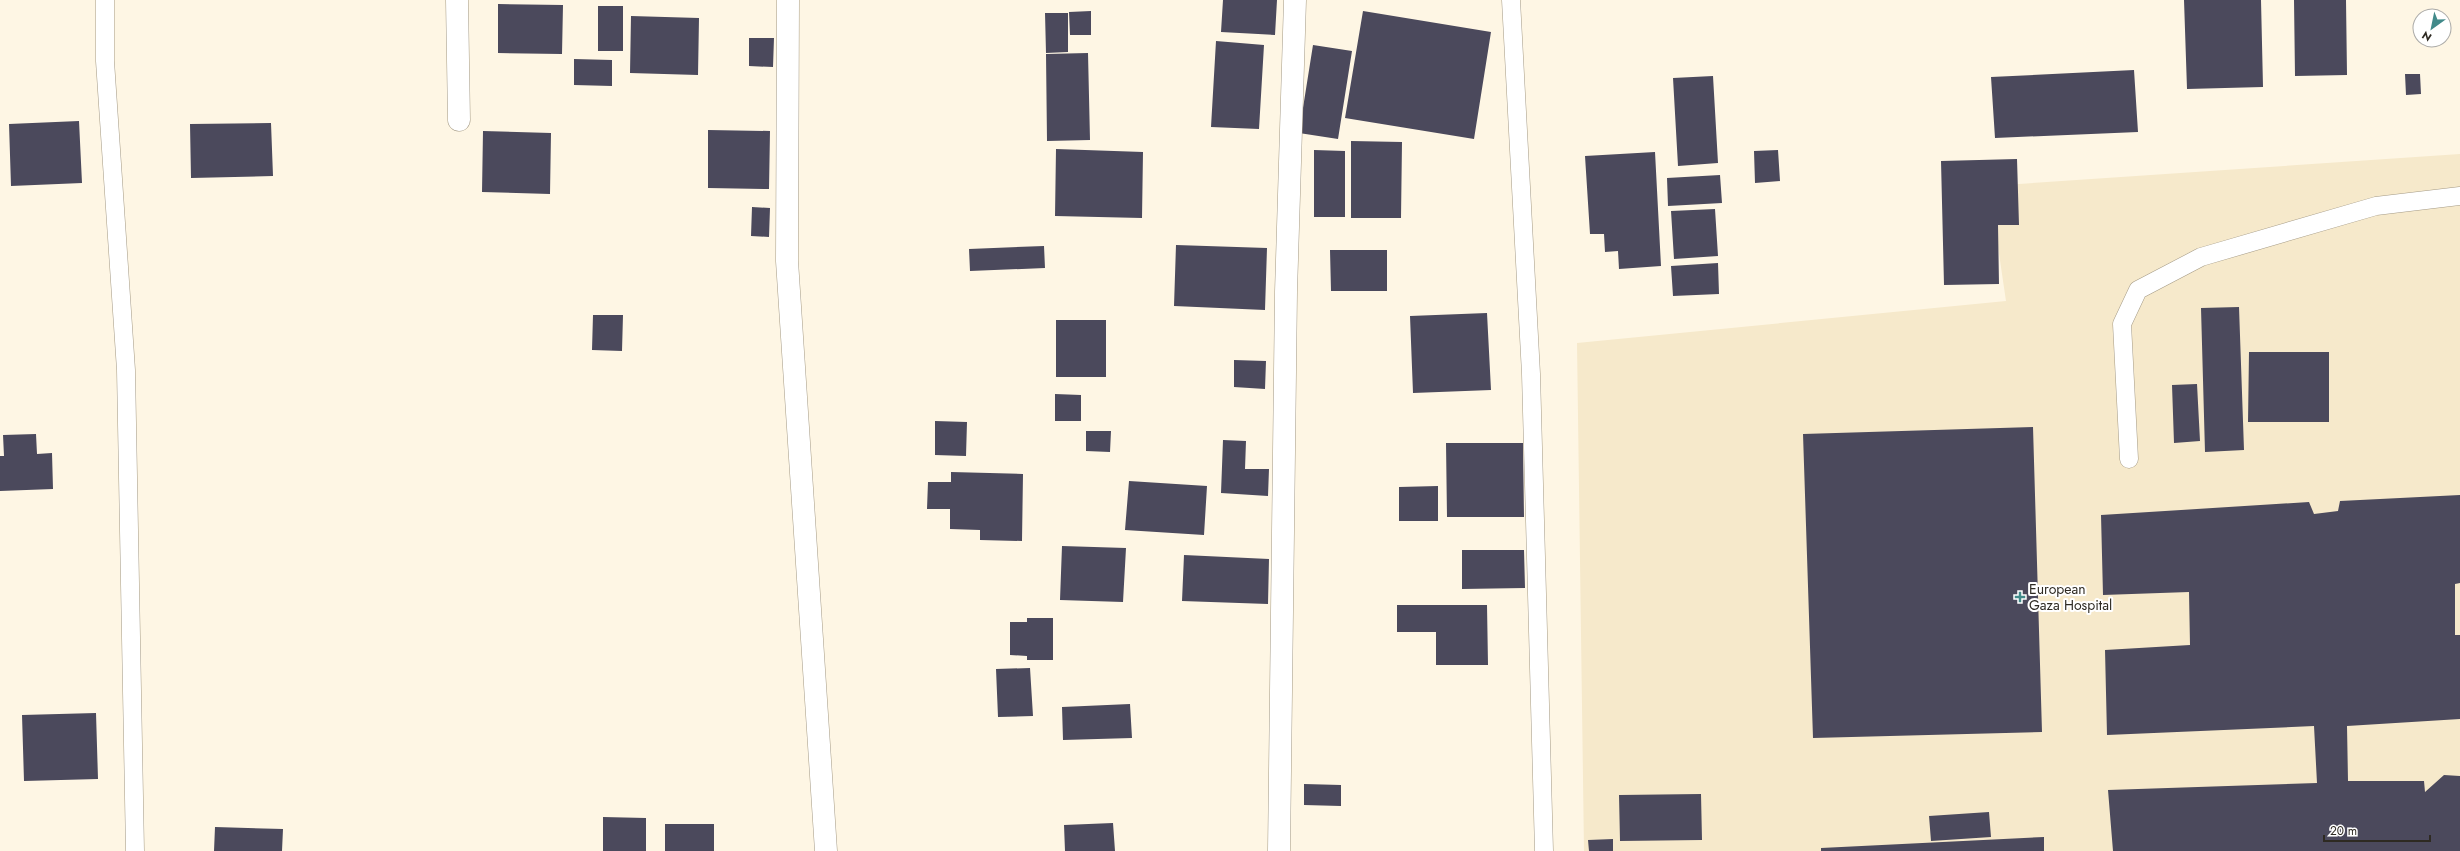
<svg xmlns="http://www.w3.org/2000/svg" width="2460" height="851" viewBox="0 0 2460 851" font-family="Jost,sans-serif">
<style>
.built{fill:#f6e9cb}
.building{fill:#4b495c}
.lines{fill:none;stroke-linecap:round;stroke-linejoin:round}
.service-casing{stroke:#a49a85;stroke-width:19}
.minor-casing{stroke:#a49a85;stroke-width:23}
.service{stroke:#fff;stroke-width:18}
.minor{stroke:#fff;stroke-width:22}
.poi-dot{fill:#428a8a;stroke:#fff;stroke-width:1.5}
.labels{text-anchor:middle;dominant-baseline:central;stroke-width:4;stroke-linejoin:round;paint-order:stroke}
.poi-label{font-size:14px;fill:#2e2a22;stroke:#fff;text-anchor:start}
</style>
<rect width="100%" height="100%" fill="#fef6e4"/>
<path class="built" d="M2460,154V851H1584L1577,343L2006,301L1989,186Z"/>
<path class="building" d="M1223,0H1277L1275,35L1221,32Z
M2184,0H2261L2263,87L2187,89Z
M2294,0H2346L2347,75L2295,76Z
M498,4L563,5L562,54L498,53Z
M598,6H623V51H598Z
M1091,11V35H1070L1069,12Z
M1363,11L1491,32L1474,139L1345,118Z
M1045,13H1068V52L1046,53Z
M631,16L699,18L698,75L630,73Z
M749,38H774L773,67L749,66Z
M1216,41L1264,45L1259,129L1211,127Z
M1313,45L1352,51L1338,139L1299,133Z
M1088,53L1090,140L1047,141L1046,54Z
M574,59L612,60V86L574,85Z
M2134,70L2138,132L1995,138L1991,77Z
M2405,74H2420L2421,94L2406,95Z
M1713,76L1718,163L1678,166L1673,78Z
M79,121L82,183L11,186L9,124Z
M271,123L273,176L191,178L190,124Z
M708,130L770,131L769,189L708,188Z
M483,131L551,133L550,194L482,192Z
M1351,141L1402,142L1401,218H1351Z
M1056,149L1143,152L1142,218L1055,216Z
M1314,150L1345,151V217H1314Z
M1778,150L1780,181L1755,183L1754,151Z
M1655,152L1661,266L1619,269L1618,251L1605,252L1604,234H1590L1585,156Z
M2017,159L2019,225H1998L1999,284L1944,285L1941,161Z
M1720,175L1722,203L1668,206L1667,178Z
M752,207L770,208L769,237L751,236Z
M1715,209L1718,256L1674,259L1671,211Z
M1176,245L1267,248L1265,310L1174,306Z
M1044,246L1045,268L970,271L969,249Z
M1330,250H1387V291H1331Z
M1718,263L1719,294L1673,296L1671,266Z
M2239,307L2244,450L2205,452L2201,308Z
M1487,313L1491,390L1413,393L1410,316Z
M593,315H623L622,351L592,350Z
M1056,320H1106V377H1056Z
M2249,352H2329V422H2248Z
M1234,360L1266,361L1265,389L1234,387Z
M2197,384L2200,441L2174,443L2172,385Z
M1055,394L1081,395V421H1055Z
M935,421L967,422L966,456L935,455Z
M2033,427L2042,732L1813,738L1803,434Z
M1086,431H1111L1110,452L1086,451Z
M36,434L37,454L52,453L53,489L0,491V456H4L3,435Z
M1223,440L1246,441L1245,469H1269L1268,496L1221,493Z
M1446,443H1523L1524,517H1447Z
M951,472L1023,474L1022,541L980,540V530L950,529V509H927L928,482H951Z
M1129,481L1207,486L1204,535L1125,530Z
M1438,486V521H1399V487Z
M2460,495V583L2455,584V635H2460V719L2347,726L2348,781H2424L2425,792L2444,775L2460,776V851H2113L2108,790L2317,783L2314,726L2107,735L2105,650L2190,645L2189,592L2103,595L2101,515L2309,502L2314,514L2338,511L2340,501Z
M1062,546L1126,548L1123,602L1060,600Z
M1462,550H1524L1525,588L1462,589Z
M1184,555L1269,559L1268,604L1182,601Z
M1397,605H1487L1488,665H1436V632H1397Z
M1027,618H1053V660H1027V656L1010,655V622H1027Z
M1030,668L1033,716L998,717L996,669Z
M1130,704L1132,738L1063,740L1062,707Z
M96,713L98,779L24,781L22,715Z
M1304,784L1341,785V806L1304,805Z
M1701,794L1702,840L1620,841L1619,795Z
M1989,812L1991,837L1931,841L1929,816Z
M603,817L646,818V851H603Z
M1113,823L1115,851H1065L1064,825Z
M665,824H714V851H665Z
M215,827L283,829L282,851H214Z
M2044,837V851H1821V848Z
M1613,839V851H1589L1588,840Z"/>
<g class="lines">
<defs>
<path id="service" d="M105,0V61L126,370L135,851
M1511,0L1531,374L1544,851
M2129,459L2122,324L2138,290L2201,257L2376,206L2460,196"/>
<path id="minor" d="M457,0L459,120
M788,0L787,261L826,851
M1279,851L1286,292L1295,0"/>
</defs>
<use href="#service" class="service-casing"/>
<use href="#minor" class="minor-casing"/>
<use href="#service" class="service"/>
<use href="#minor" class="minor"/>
</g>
<path class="poi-dot" d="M2018 591h4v4h4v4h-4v4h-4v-4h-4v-4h4z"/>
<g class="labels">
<g class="poi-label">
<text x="2029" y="589">European<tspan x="2029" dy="16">Gaza Hospital</tspan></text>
</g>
</g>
<g transform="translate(2432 28) rotate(213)"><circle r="19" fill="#ffffff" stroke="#abaaa7"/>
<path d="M0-3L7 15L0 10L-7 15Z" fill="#428a8a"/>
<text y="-6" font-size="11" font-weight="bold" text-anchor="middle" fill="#2e2a22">N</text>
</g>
<path d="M2324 835v6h106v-6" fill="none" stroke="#2e2a22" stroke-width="2"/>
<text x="2330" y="835" font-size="12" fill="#2e2a22" stroke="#ffffff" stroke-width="3" paint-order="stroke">20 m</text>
</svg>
